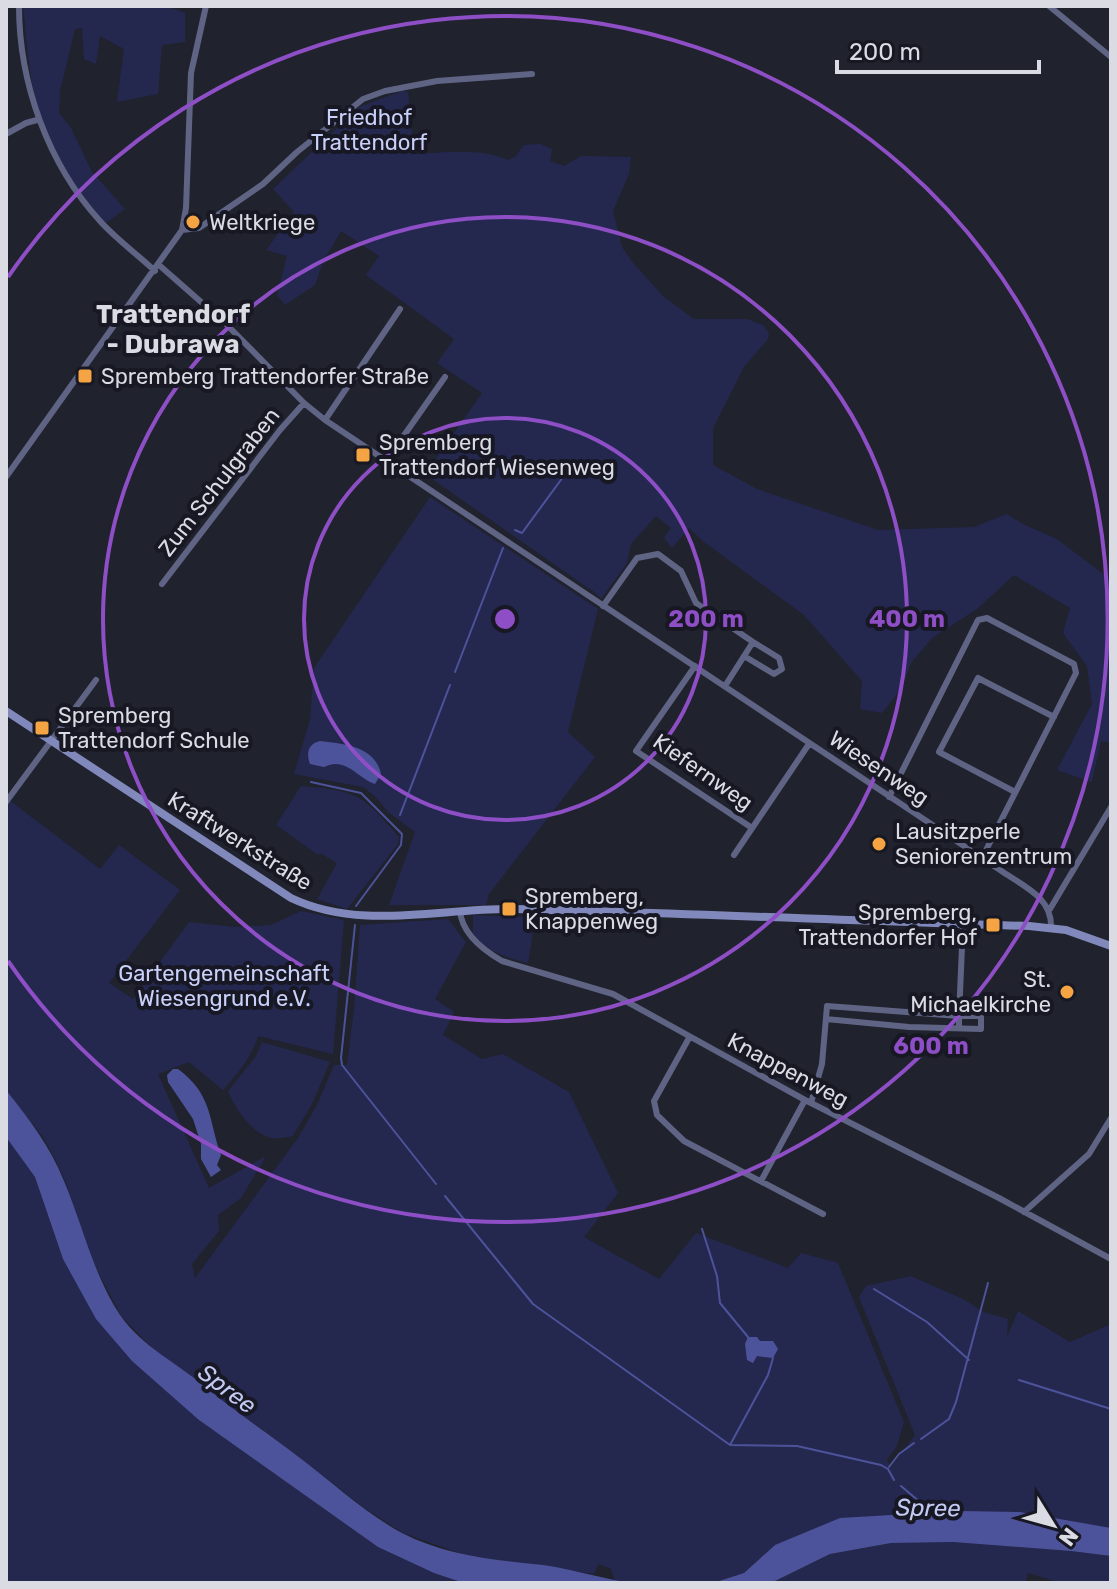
<svg xmlns="http://www.w3.org/2000/svg" width="1117" height="1589" viewBox="0 0 1117 1589" font-family="Rubik,sans-serif">
<style>
.green{fill:#24284f}
.water{fill:#4d539a}
.lines{fill:none;stroke-linecap:round;stroke-linejoin:round}
.stream{stroke:#4d539a;stroke-width:2}
.minor{stroke:#5f6484;stroke-width:6}
.secondary{stroke:#8189bc;stroke-width:8}
.ring{fill:none;stroke:#8e4fc6;stroke-width:4}
.poi-dot{fill:#f4a443;stroke:#171823;stroke-width:3}
.labels{text-anchor:middle;dominant-baseline:central;stroke-width:8;stroke-linejoin:round;paint-order:stroke}
.park-label{font-size:22px;fill:#c9d0f9;stroke:#171823}
.poi-label{font-size:22px;fill:#dadbe3;stroke:#171823;text-anchor:start}
.street-label{font-size:22px;fill:#dadbe3;stroke:#171823}
.water-label{font-size:24px;font-style:italic;fill:#c2c9f2;stroke:#171823}
.quarter-label{font-size:26px;font-weight:bold;fill:#dadbe3;stroke:#171823}
.centre{fill:#8e4fc6;stroke:#171823;stroke-width:4}
.ring-label{font-size:24px;text-anchor:middle;font-weight:bold;fill:#8e4fc6;stroke:#171823;stroke-width:8;stroke-linejoin:round;paint-order:stroke}
</style>
<rect width="100%" height="100%" fill="#20222d"/>
<path class="green" d="M23,6H166L185,13V42L162,45L158,94L117,102L124,49L100,36L96,64L84,59L82,28L75,29L60,91L59,113L71,128L92,172L125,209L106,223C76,191 50,148 37,105C28,73 27,39 23,6Z
M402,91L408,92L414,154C442,153 481,147 508,160L515,157L524,145L540,144L552,149L550,161L564,166L581,156L631,157L629,174L613,211L622,247L633,263L664,297L694,319H747L763,325L769,333L768,339L744,367L713,428V465L757,489L878,530L974,527L1007,514L1023,524L1057,539L1111,580V743L1101,741L1092,782L1057,770L1092,704L1087,666L1063,633L1070,608L1014,575L977,609L932,638L911,663L901,689L882,713L860,709L862,681L804,615L704,542L689,528L672,548L664,538L671,528L656,516L631,544L627,563L601,599L594,592L425,474L482,393L437,363L454,339L366,275L379,256L341,231L324,260L315,285L285,305L277,295L287,256L266,250L294,212L273,189L359,107Z
M430,497L598,609L568,732L595,757L489,894L486,905H389L415,832L388,812L376,797L363,787L294,774L310,719L314,668Z
M301,786C358,791 362,794 399,837L398,844L347,909L317,899L337,863L320,853L318,855L276,825Z
M9,800L100,869L119,845L180,890L109,983L133,999L189,922L235,927L271,925L301,911L344,920L333,1054L258,1036C251,1058 238,1073 223,1090L189,1062L158,1074L209,1188L266,1156L241,1198L218,1215L219,1231L192,1264L195,1278L298,1138L317,1105L334,1065H347L354,1009L360,925L448,919L466,942L435,999L454,1012L443,1035L482,1059L503,1054L569,1092L618,1193L584,1237L659,1279L696,1233L788,1268L801,1253L838,1263L904,1422L897,1446L887,1460L891,1467L915,1435L859,1297L866,1286L911,1276L965,1300L983,1312L1008,1319L1007,1337L1018,1311L1070,1342L1111,1324V1528L1020,1512L934,1514L775,1545L744,1573L713,1583L615,1581L611,1569L598,1564L594,1574L468,1556L403,1533L363,1507L258,1426L234,1411L204,1386L158,1354L121,1316L89,1254L66,1183L54,1157L43,1137L6,1090V804Z
M473,915L531,917L532,939L528,963C505,957 489,953 473,934Z
M262,1042L330,1062L312,1104L293,1136C287,1137 279,1139 273,1138C253,1136 235,1108 228,1091L256,1056Z
M6,1137L35,1177L63,1259L199,1420L378,1547L434,1573L464,1583H6Z
M953,1542L1071,1551L1111,1556V1583H1062L1028,1573L1026,1581L1032,1583H771L830,1554L891,1543Z"/>
<path class="water" d="M320,741C344,744 375,746 381,774L375,784C357,778 346,756 324,767L310,764C306,753 308,744 320,741Z
M173,1069H178C213,1095 208,1119 221,1155L217,1165L221,1170L211,1177L201,1159V1144L193,1119L168,1082L167,1075Z
M6,1090C29,1119 50,1146 64,1181C83,1226 93,1274 120,1315C142,1347 179,1364 208,1389C237,1413 269,1434 300,1458C333,1483 365,1513 402,1533C447,1556 495,1560 543,1565C573,1569 602,1579 632,1583H464L434,1573L378,1547L199,1420L132,1361L96,1319L63,1259L35,1177L6,1137Z
M748,1337H757L760,1341H773L778,1349L773,1358L757,1356L753,1363L747,1360L745,1344Z
M960,1511L1020,1512L1111,1528V1556L1071,1551L953,1542L891,1543L830,1554L771,1583H713L744,1573L775,1545L840,1518Z"/>
<g class="lines">
<path class="stream" d="M515,530L522,533L574,462
M455,672L503,548
M311,782L361,793L402,834L401,845L356,906
M400,815L450,685
M355,925L341,1058L342,1065L436,1184
M445,1196L533,1304L730,1445L797,1446L881,1465L888,1469L894,1480
M702,1229L717,1276L720,1303L748,1337
M874,1289L927,1322L969,1360
M1019,1380L1111,1409
M921,1439L949,1419L956,1402L988,1283
M730,1445L768,1375L773,1358
M889,1467L899,1454L914,1443
M901,1486L934,1514"/>
<path class="minor" d="M19,6C19,83 48,164 100,221C116,239 137,254 155,271
M1049,6L1111,57
M6,134L26,123L37,120
M182,230L199,228L263,184L297,152L363,99L385,91L437,81L532,74
M159,265L225,323L304,403L325,420L1003,872C1025,887 1052,898 1051,927
M325,420L400,309
M386,461L445,377
M6,477L182,230L186,208L191,73L206,6
M162,584L280,430L304,403
M603,606L637,558L658,554L681,571L696,603L753,642L725,686
M744,656L774,674L782,669L779,658L753,642
M695,666L636,751L752,828
M1015,792L939,752L978,678L1054,717
M889,797L978,620L987,618L1074,664L1076,673L982,858
M6,802L96,680
M734,855L809,744
M1050,909L1111,807
M460,911C462,934 483,950 502,961L613,994L805,1100L999,1198L1111,1259
M826,1019L909,1027L981,1029V1016H959V1028
M689,1038L654,1101L657,1115L684,1141L823,1214
M811,1103L822,1064L827,1006L959,1016L963,924
M761,1181L805,1100
M1024,1212L1089,1154L1111,1118"/>
<path class="secondary" d="M6,711L291,898C360,931 439,908 513,909C685,913 857,921 1029,926L1066,930L1111,946"/>
</g>
<g class="ring">
<circle cx="505" cy="619" r="201"/>
<circle cx="505" cy="619" r="402"/>
<path d="M8 277A603 603 0 1 1 8 961"/>
</g>
<g class="poi-dot">
<circle cx="193" cy="222" r="8"/>
<rect x="77" y="368" width="16" height="16" rx="4"/>
<rect x="355" y="447" width="16" height="16" rx="4"/>
<rect x="34" y="720" width="16" height="16" rx="4"/>
<circle cx="879" cy="844" r="8"/>
<rect x="501" y="901" width="16" height="16" rx="4"/>
<rect x="985" y="917" width="16" height="16" rx="4"/>
<circle cx="1067" cy="992" r="8"/>
</g>
<g class="labels">
<g class="park-label">
<text x="369" y="117">Friedhof<tspan x="369" dy="25">Trattendorf</tspan></text>
<text x="224" y="973">Gartengemeinschaft<tspan x="224" dy="25">Wiesengrund e.V.</tspan></text>
</g>
<g class="poi-label">
<text x="209" y="222">Weltkriege</text>
<text x="101" y="376">Spremberg Trattendorfer Straße</text>
<text x="379" y="442">Spremberg<tspan x="379" dy="25">Trattendorf Wiesenweg</tspan></text>
<text x="58" y="715">Spremberg<tspan x="58" dy="25">Trattendorf Schule</tspan></text>
<text x="895" y="831">Lausitzperle<tspan x="895" dy="25">Seniorenzentrum</tspan></text>
<text x="525" y="896">Spremberg,<tspan x="525" dy="25">Knappenweg</tspan></text>
<text x="977" y="912" text-anchor="end">Spremberg,<tspan x="977" dy="25">Trattendorfer Hof</tspan></text>
<text x="1051" y="979" text-anchor="end">St.<tspan x="1051" dy="25">Michaelkirche</tspan></text>
</g>
<g class="street-label">
<text transform="translate(219 482) rotate(-52)">Zum Schulgraben</text>
<text transform="translate(879 768) rotate(34)">Wiesenweg</text>
<text transform="translate(703 772) rotate(35)">Kiefernweg</text>
<text transform="translate(240 841) rotate(32)">Kraftwerkstraße</text>
<text transform="translate(788 1070) rotate(28)">Knappenweg</text>
</g>
<g class="water-label">
<text transform="translate(227 1389) rotate(37)">Spree</text>
<text transform="translate(928 1508) rotate(1)">Spree</text>
</g>
<g class="quarter-label">
<text x="173" y="314">Trattendorf<tspan x="173" dy="30">- Dubrawa</tspan></text>
</g>
</g>
<circle cx="505" cy="619" r="12" class="centre"/>
<g class="ring-label">
<text x="706" y="627">200 m</text>
<text x="907" y="627">400 m</text>
<text x="931" y="1054">600 m</text>
</g>
<rect width="1117" height="1589" fill="none" stroke="#dadbe3" stroke-width="16"/>
<g transform="translate(1053 1525) rotate(127)" stroke="#171823" stroke-width="6" paint-order="stroke">
<path d="M0-6L14 30L0 20L-14 30Z" fill="#dadbe3"/>
<text y="-12" font-size="22" font-weight="bold" text-anchor="middle" fill="#dadbe3">N</text>
</g>
<path d="M837 60v12h202v-12" fill="none" stroke="#dadbe3" stroke-width="4"/>
<text x="849" y="60" font-size="24" fill="#dadbe3" stroke="#171823" stroke-width="6" paint-order="stroke">200 m</text>
</svg>
